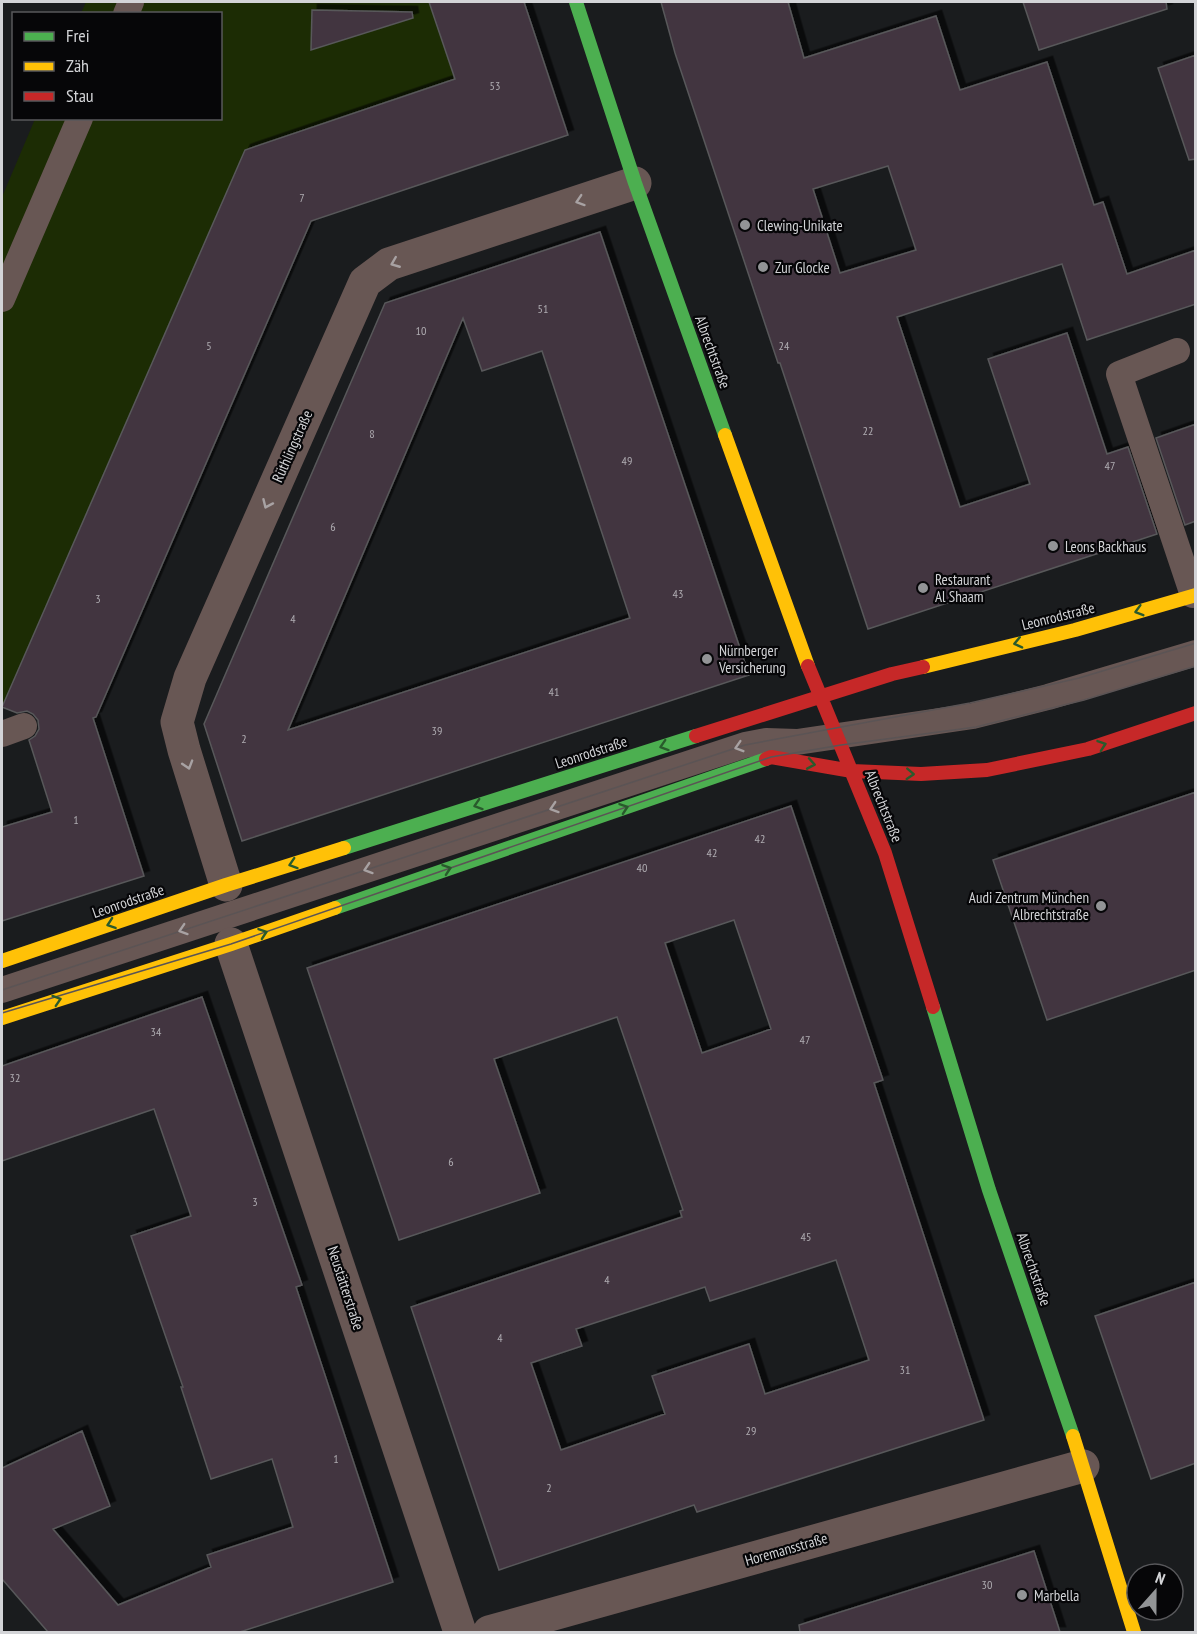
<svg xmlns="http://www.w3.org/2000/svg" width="1197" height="1634" viewBox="0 0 1197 1634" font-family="'PT Sans Narrow',sans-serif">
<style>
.green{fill:#1c2c04}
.building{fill:#423540;stroke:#58585a;stroke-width:1.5;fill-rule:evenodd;filter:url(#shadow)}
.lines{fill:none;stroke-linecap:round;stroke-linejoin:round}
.lane{stroke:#685754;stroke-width:26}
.street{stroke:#685754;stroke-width:33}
.fast{stroke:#4caf50;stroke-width:14}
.slow{stroke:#ffc107;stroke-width:14}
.jam{stroke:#c62828;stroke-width:14}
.tram{stroke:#5b5455;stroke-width:1.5}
.oneway{stroke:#a8a2a3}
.oneway2{stroke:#295a2c}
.poi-dot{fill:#929496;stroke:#060608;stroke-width:2}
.labels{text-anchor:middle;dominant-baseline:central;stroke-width:4.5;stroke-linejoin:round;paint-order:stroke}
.number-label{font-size:12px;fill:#afacb1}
.poi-label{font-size:15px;fill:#d3d4d7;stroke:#060608;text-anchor:start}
.street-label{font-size:15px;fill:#d3d4d7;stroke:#060608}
</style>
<defs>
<filter id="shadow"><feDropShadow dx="5.5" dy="-5.5" stdDeviation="0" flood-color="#0009"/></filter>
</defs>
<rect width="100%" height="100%" fill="#1a1c1e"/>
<path class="green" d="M86,2H429L455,80L245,150L2,707V197L35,119L220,118V14L81,13Z"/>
<path class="building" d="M429,2H524L568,135L311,221L96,717L93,718L144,876L2,921V827L52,812L29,740L35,736L39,729L38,720L33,714L27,711L17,713L2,707L245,150L455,79Z
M661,2H788L804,58L936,16L960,90L1047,62L1094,205L1103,202L1127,274L1196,250V304L1087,340L1062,264L897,317L960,507L1030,484L988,359L1067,333L1107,454L1128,447L1157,534L868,629L780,363H778L675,53ZM888,166L916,250L840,273L813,189Z
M1023,2H1166L1167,9L1039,50Z
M312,10L412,12L413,18L311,50Z
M1196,55V159L1189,160L1158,68Z
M600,232L749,675L242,841L204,724L385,303ZM463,318L482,371L542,351L630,618L288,730Z
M1196,424V521L1185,525L1156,438Z
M1196,792V970L1047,1020L993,860Z
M791,806L883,1080L874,1083L984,1420L697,1512L694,1505L499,1570L411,1307L682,1217L680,1211L683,1210L617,1017L494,1059L540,1193L399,1240L307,968ZM734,920L771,1029L702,1053L665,943ZM836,1260L869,1360L765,1394L749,1344L652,1376L665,1414L561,1450L531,1363L582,1346L576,1329L705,1287L710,1301Z
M202,997L302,1285L296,1287L393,1582L240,1632H48L2,1579V1468L82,1431L110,1506L53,1529L118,1605L211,1567L207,1555L293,1527L272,1459L211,1479L181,1387H183L131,1236L191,1216L154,1109L2,1161V1066Z
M1196,1282V1463L1151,1479L1095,1316Z
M1034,1551L1060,1632H800L799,1625Z"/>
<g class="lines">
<path class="lane" d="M126,14L131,2
M2,299L80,118
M1177,351L1119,374L1193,595
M2,734L24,726
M2,990L745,745L766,741L797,742L973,716L1048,697L1196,653"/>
<path class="street" d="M226,885L184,750L177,722L190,678L365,282L389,264L635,183
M231,944L460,1632
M489,1632L1083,1466"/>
<path class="fast" d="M576,2L635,183L725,435
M344,848L696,736
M335,908L766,759
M933,1007L989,1190L1073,1436"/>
<path class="slow" d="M725,435L808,666
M923,667L1075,630L1196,595
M2,961L226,885L344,848
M2,1018L231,944L335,908
M1073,1436L1134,1632"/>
<path class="jam" d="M808,666L885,853L933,1007
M696,736L892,674L923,667
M766,759L771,757L852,771L921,774L987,770L1088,749L1196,713"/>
<path class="tram" d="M2,990L745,745L970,703L1079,678L1196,643
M2,1013L231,944L771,757L841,745L976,727L1084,700L1196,666"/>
</g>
<defs><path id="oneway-chevron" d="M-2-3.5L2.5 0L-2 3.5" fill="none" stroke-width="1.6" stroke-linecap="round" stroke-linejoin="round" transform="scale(1.5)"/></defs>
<g class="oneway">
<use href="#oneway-chevron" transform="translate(580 201) rotate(162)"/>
<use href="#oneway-chevron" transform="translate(395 263) rotate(158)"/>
<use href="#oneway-chevron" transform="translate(267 504) rotate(114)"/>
<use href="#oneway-chevron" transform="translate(739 747) rotate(163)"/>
<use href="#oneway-chevron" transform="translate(188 765) rotate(73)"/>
<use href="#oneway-chevron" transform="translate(554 808) rotate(162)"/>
<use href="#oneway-chevron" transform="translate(368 869) rotate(162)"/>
<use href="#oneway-chevron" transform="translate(183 930) rotate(162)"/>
</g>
<g class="oneway2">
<use href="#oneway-chevron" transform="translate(1139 611) rotate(164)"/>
<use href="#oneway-chevron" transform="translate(1018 643) rotate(167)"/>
<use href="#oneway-chevron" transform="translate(1102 745) rotate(-19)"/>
<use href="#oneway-chevron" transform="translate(664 746) rotate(162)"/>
<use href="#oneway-chevron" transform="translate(811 764) rotate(10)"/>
<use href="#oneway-chevron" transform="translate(910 774) rotate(3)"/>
<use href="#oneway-chevron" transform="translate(478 805) rotate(162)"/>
<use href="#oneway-chevron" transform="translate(624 808) rotate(-19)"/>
<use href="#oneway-chevron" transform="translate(293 864) rotate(162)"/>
<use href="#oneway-chevron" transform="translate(447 869) rotate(-19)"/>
<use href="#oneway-chevron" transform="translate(111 924) rotate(161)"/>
<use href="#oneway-chevron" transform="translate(263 933) rotate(-19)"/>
<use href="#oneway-chevron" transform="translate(57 1000) rotate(-18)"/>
</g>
<g class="poi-dot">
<circle cx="745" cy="225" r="6"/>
<circle cx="763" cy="267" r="6"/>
<circle cx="1053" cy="546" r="6"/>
<circle cx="923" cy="588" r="6"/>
<circle cx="707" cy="659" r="6"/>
<circle cx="1101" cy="906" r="6"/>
<circle cx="1022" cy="1595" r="6"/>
</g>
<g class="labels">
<g class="number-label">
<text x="495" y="85">53</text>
<text x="302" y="197">7</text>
<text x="543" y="308">51</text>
<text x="421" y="330">10</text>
<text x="209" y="345">5</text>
<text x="784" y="345">24</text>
<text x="868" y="430">22</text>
<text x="372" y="433">8</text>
<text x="627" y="460">49</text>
<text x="1110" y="465">47</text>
<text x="333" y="526">6</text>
<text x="678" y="593">43</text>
<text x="98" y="598">3</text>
<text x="293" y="618">4</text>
<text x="554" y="691">41</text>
<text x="437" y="730">39</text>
<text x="244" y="738">2</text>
<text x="76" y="819">1</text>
<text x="760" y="838">42</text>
<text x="712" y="852">42</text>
<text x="642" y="867">40</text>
<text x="156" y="1031">34</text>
<text x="805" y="1039">47</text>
<text x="15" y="1077">32</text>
<text x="451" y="1161">6</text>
<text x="255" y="1201">3</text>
<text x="806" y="1236">45</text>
<text x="607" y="1279">4</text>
<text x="500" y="1337">4</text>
<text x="905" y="1369">31</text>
<text x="751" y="1430">29</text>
<text x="336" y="1458">1</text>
<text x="549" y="1487">2</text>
<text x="987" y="1584">30</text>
</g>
<g class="poi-label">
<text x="757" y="225">Clewing-Unikate</text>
<text x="775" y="267">Zur Glocke</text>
<text x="1065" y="546">Leons Backhaus</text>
<text x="935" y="579">Restaurant<tspan x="935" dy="17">Al Shaam</tspan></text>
<text x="719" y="650">Nürnberger<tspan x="719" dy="17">Versicherung</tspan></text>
<text x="1089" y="897" text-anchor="end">Audi Zentrum München<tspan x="1089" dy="17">Albrechtstraße</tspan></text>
<text x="1034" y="1595">Marbella</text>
</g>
<g class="street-label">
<text transform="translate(713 352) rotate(70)">Albrechtstraße</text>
<text transform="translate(292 446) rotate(-66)">Rüthlingstraße</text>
<text transform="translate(1058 616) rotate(-14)">Leonrodstraße</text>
<text transform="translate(591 752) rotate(-18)">Leonrodstraße</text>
<text transform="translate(884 806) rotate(68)">Albrechtstraße</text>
<text transform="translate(128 901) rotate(-19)">Leonrodstraße</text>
<text transform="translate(1034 1269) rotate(71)">Albrechtstraße</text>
<text transform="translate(346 1288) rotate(72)">Neustätterstraße</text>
<text transform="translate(786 1549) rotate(-16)">Horemansstraße</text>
</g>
</g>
<rect width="1197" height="1634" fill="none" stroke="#d3d4d7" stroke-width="6"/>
<rect x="12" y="12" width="210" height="108" fill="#060608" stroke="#58585b" stroke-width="1.5"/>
<rect x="24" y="32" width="30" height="9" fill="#4caf50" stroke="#58585b" stroke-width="1.5"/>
<text x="66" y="42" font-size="18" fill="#d3d4d7">Frei</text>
<rect x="24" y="62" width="30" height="9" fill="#ffc107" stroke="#58585b" stroke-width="1.5"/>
<text x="66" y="72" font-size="18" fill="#d3d4d7">Zäh</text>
<rect x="24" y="92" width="30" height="9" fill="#c62828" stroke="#58585b" stroke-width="1.5"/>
<text x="66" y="102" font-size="18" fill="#d3d4d7">Stau</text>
<g transform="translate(1155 1592) rotate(21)"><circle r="28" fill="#060608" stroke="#58585b" stroke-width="1.5"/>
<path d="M0-4.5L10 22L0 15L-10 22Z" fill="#929496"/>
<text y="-9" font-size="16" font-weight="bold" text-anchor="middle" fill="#d3d4d7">N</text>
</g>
</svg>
